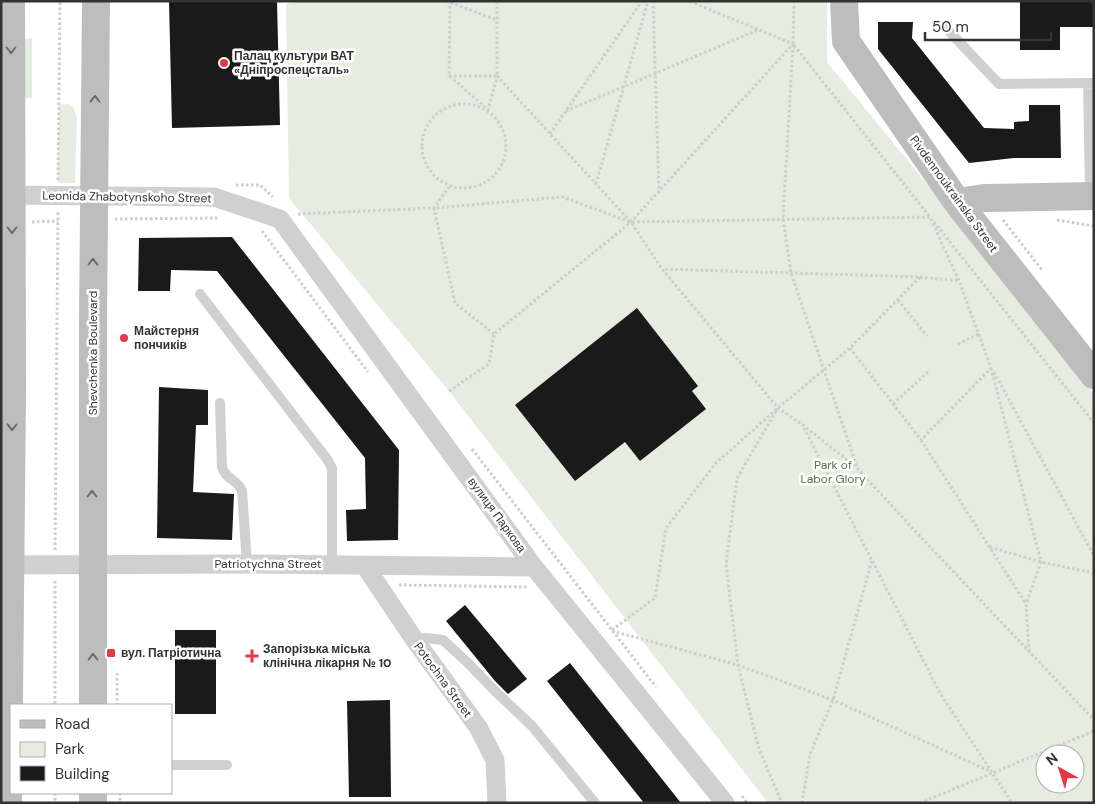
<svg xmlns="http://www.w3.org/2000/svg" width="1095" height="804" viewBox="0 0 1095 804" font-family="'DM Sans',sans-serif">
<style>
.green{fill:#e6ecdf;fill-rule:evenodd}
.building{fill:#1a1a1a}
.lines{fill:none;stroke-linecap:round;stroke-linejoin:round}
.path{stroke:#cdcdcd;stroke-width:3;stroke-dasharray:2.5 2.5;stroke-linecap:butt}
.lane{stroke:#d0d0d0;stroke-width:10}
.street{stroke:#d0d0d0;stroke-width:19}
.secondary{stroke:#bdbdbd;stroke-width:28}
.oneway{stroke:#6a6a6a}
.poi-dot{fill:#e63946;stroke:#fff;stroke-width:2}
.labels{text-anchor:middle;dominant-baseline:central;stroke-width:5;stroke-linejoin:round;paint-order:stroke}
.poi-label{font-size:12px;font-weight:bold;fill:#333;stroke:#fff;text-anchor:start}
.street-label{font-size:12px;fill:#333;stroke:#fff}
.park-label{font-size:12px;fill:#56703f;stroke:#fff}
</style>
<rect width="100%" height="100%" fill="#fff"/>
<path class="green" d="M296,1H827V62L954,217L1094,394V803H768L449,391L289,198L286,4ZM1045,754H1075V784H1045Z
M32,38V98H20L21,40Z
M69,104L73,107L77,117L75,183H58L59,105Z"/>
<path class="building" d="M169,1H277L280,125L172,128Z
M1020,1H1094V27H1060V50H1020Z
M878,22H913L912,38L984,128L1014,129V122L1029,121V105H1060L1061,158H1014L969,163L878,49Z
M232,237L399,450L398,540L347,541L346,510L366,509L365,458L217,271L171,270L170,291H138L139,238Z
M637,308L698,386L692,391L706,409L640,461L625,442L575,481L515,405Z
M159,387L208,390V425H196L193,492L234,494L232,540L157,538Z
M465,605L527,679L508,694L495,681L446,621Z
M175,630H216V714H175Z
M570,663L681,803H644L547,681Z
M390,700L391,797H349L347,701Z"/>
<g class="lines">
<path class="path" d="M446,1L497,20
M450,1L449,76H497V1
M653,1L659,192
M794,1L793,44L930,217
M793,45L783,219L791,273L857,467
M450,76L488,110L497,77
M497,76L631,222L662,269L778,408L803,425L857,468L914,530L1094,720
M422 146a42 42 0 1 1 84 0a42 42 0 1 1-84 0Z
M566,111L758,30
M550,134L642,1
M58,180L60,1
M596,184L648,1
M236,185H260L273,197
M298,214L434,208L449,187
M115,219L218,218
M1003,220L1042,270
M1057,220L1094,226
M32,222L58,221
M934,222L1094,423
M262,231L368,372
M898,300L927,336
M494,334L455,303L434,208L562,197L631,222L930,217L959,281L920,277
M958,344L979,334
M850,348L921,440L991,368L959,281
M991,368L1041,562L1026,604
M994,372L1094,556
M449,391L489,364L494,334L631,222L793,44L689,1
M893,404L928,372
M776,411L737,478L726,564L738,665L759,749L782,803
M804,428L940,693L1012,803
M921,440L1026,604L1029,651
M472,449L656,687
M990,547L1041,562L1094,573
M55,550L58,211
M55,581V705
M399,585L528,587
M612,630L655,598L666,528L716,463L778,408L850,348L920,277L663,269
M612,631L738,665L833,700L992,772
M117,673V705
M55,793V803
M120,793V803
M742,796L747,803
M802,803L810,754L833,700L872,560
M920,803L1094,731"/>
<path class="lane" d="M946,28L999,84L1094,83
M1088,83L1090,195
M200,294L327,459L332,468V565
M220,403L222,467C225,479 238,480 242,491L247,564
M414,639L426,638L443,640L467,662L495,691L532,726L595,803
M171,765H227"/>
<path class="street" d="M1,195L214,197L280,219L534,567L725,803
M1,565L247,564L534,567
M365,566L414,639L478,727L495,760L497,803"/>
<path class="secondary" d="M844,1L846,41L957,202L1094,375
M957,202L984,198L1094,196
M93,705V321L96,1
M93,793V803
M8,803L12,390L11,1"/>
</g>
<defs><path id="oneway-chevron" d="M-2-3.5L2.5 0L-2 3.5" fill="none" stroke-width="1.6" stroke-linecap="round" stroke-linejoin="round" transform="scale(1.25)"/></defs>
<g class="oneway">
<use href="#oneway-chevron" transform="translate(11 50) rotate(90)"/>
<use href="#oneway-chevron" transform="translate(95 99) rotate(-90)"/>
<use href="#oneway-chevron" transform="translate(12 230) rotate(90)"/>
<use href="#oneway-chevron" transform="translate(93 262) rotate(-89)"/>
<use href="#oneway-chevron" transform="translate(12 427) rotate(91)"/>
<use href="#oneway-chevron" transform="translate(92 494) rotate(-90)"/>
<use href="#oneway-chevron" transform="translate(93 657) rotate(-90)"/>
</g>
<g class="poi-dot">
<circle cx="224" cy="63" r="5"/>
<circle cx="124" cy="338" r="5"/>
<rect x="106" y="648" width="10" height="10" rx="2.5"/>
<path d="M249.5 648.5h5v5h5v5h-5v5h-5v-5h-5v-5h5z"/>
</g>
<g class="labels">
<g class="poi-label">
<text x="234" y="56">Палац культури ВАТ<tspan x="234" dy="14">«Дніпроспецсталь»</tspan></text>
<text x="134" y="331">Майстерня<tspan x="134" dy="14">пончиків</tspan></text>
<text x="263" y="649">Запорізька міська<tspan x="263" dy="14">клінічна лікарня № 10</tspan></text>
<text x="121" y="653">вул. Патріотична</text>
</g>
<g class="street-label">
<text transform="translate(954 194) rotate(54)">Pivdennoukrainska Street</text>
<text transform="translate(127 197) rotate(1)">Leonida Zhabotynskoho Street</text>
<text transform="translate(93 353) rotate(-90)">Shevchenka Boulevard</text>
<text transform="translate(497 515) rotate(54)">вулиця Паркова</text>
<text x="268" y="564">Patriotychna Street</text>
<text transform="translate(443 680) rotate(54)">Potochna Street</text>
</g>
<g class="park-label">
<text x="833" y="465">Park of<tspan x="833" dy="14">Labor Glory</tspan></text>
</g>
</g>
<rect width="1095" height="804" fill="none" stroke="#333333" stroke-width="5"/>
<rect x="10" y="704" width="162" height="90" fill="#ffffff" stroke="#adadad"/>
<rect x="20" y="720" width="25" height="8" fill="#bdbdbd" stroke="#adadad"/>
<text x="55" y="729" font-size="15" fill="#333333">Road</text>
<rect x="20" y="742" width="25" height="15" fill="#e6ecdf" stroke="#adadad"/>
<text x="55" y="754" font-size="15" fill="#333333">Park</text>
<rect x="20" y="766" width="25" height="15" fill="#1a1a1a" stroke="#adadad"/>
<text x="55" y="779" font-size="15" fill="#333333">Building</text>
<g transform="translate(1060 769) rotate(321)"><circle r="24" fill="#ffffff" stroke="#adadad"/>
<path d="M0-4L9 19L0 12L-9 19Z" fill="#e63946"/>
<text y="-8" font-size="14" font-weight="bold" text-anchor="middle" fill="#333333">N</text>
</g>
<path d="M925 32v8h126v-8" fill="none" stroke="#333333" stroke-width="2.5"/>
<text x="932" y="32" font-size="15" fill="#333333" stroke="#ffffff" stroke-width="4" paint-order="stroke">50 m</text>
</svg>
